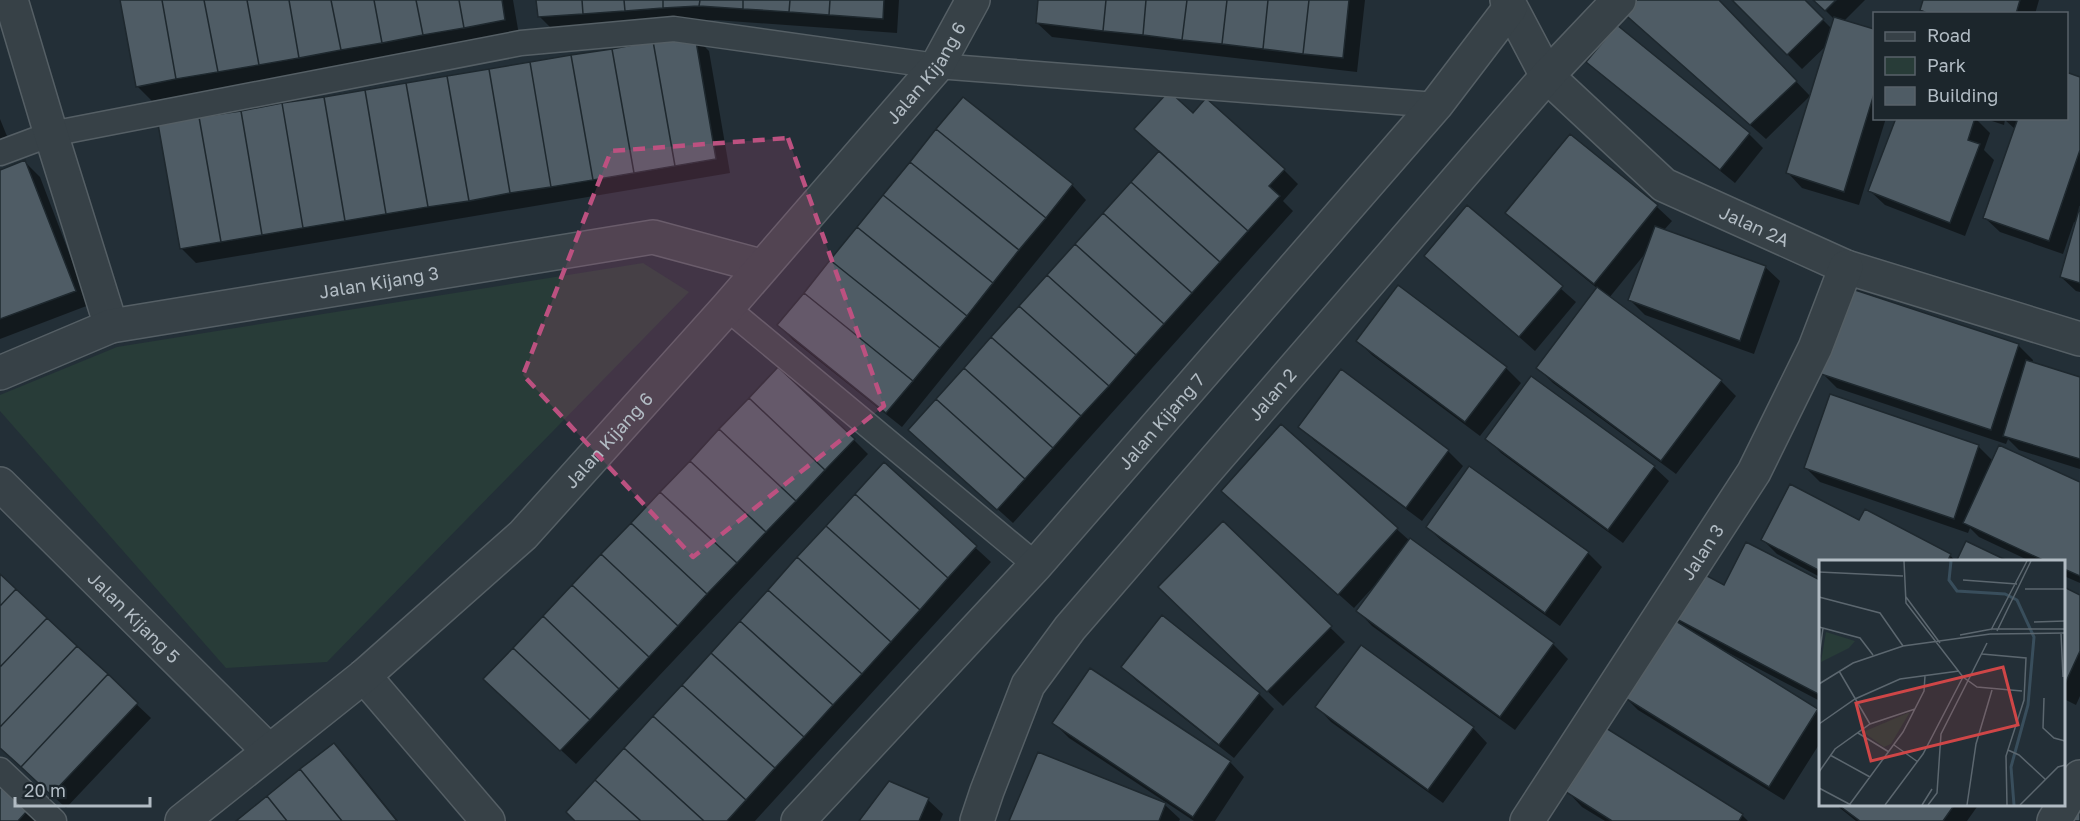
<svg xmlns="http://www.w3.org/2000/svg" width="2080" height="821" viewBox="0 0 2080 821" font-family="'Golos Text',sans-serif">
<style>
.green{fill:#283c38}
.shadow{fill:#0007}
.building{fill:#4f5c65;stroke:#1e282e;stroke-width:1.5}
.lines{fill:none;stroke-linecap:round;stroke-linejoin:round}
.service-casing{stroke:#555f65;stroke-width:27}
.minor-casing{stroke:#555f65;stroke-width:36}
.service{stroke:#374147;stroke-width:24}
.minor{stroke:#374147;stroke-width:33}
.marked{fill:#bc5180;fill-opacity:0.2;stroke:#bc5180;stroke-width:4.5;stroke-dasharray:12 8;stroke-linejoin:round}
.labels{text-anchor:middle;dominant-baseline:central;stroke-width:4.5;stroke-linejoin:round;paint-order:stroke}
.street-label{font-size:18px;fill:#b2bcc4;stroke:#1c262c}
.inset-river{fill:none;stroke:#394e5c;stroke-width:3}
.inset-road{fill:none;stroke:#5c676f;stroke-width:1.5}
.view{fill:#cf4647;fill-opacity:0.15;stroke:#cf4647;stroke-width:3}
.inset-edge{fill:none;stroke:#b2bcc4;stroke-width:3}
</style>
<rect width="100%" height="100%" fill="#232f37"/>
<path class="green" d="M643,263L689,292L327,662L226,668L0,411V395L117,347Z"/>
<path class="shadow" d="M121,0H513L519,35L152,101L137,86Z
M537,0H899L897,33L715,20L554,31L539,16Z
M1040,0H1365L1357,72L1052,37L1037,23Z
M1718,0L1810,96L1766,139L1636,24Z
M1734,0H1803L1832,29L1835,20L1815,0H1865L1844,21L1874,31V118H1886L1859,205L1802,188L1788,173L1828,44L1802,69Z
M1924,0H2039L2035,14H1925L1921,10Z
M694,36L709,51L730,173L196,263L181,248Z
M1588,62L1749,134L1763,148L1735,183L1603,76Z
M2080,78V292L2076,291L2061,277L2077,223L2074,222L2063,254L2000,232L1985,218L2015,129L2005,120L2004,125L1983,118H2066Z
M963,99L1072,185L1086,200L902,427L793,340L779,325Z
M1193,115L1284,170L1298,184L1283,201L1293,211L1013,523L910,430L1160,152L1136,129Z
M1975,118L1990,133L1984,150L1994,160L1965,236L1885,205L1870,191Z
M0,119L11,146L0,150Z
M1570,136L1657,207L1672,221L1664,230L1765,267L1780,281L1754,354L1645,315L1630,300L1648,250L1609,298L1721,381L1736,396L1676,474L1553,383L1538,368L1598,289L1522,227L1507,213Z
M25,162L40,177L89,305L0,339V171Z
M1467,207L1576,302L1535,351L1426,255Z
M1398,287L1506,368L1521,383L1480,436L1372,355L1358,341Z
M2018,345L2033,360L2032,364L2080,378V469L2019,450L2008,439L2006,444L1837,388L1822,373Z
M1341,371L1448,451L1463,466L1422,521L1315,441L1300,427Z
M1281,426L1410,541L1411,540L1553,644L1568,659L1515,730L1372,626L1358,611L1376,586L1375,585L1354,608L1223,491Z
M1487,438L1654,467L1669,481L1623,543L1501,453Z
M854,440L868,454L576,764L500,694Z
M1978,446L1993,461L2080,484V583L2064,576V562H2032L1979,537L1970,528L1968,533L1820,482L1806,468Z
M884,464L991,562L755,821H576Z
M1866,511L1950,555L1956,562H1820V577L1777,554L1762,539L1860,522Z
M1223,523L1345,642L1283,706L1175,602Z
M1427,527L1588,553L1602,567L1560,626L1442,541Z
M1747,544L1820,582V701L1725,651L1724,653L1820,713V743L1784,800L1638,710L1624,696L1680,624L1671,615L1725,587Z
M0,576L151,718L66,808L0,747Z
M2064,588L2080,596V696L2076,705L2064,699Z
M1162,617L1259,694L1274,709L1234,758L1137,681L1123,667Z
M1317,707L1473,728L1487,743L1443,803L1331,722Z
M1054,723L1230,762L1244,777L1215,821H1194L1069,738Z
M1606,730L1742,815L1748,821H1605L1582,807L1568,792Z
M334,745L348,759L398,821H239Z
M1039,754L1165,805L1180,819L1179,821H1011Z
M0,788L26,812L36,821H0Z
M928,800L943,814L940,821H861Z
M1835,804H1979L1967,821H1856Z"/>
<path class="building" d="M120,0H162L176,79L136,87Z
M162,0H204L218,72L176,79Z
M204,0H247L259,65L218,72Z
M247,0H289L299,58L259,65Z
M289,0H331L341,50L299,58Z
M331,0H374L382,43L341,50Z
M374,0H416L423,35L382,43Z
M416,0H459L464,28L423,35Z
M459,0H502L505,20L464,28Z
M536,0H582L583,14L538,17Z
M582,0H624L625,11L583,14Z
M624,0H663V8L625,11Z
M663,0H700L699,6L663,8Z
M700,0H743V9L699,6Z
M743,0H790L789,12L743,9Z
M790,0H830L829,15L789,12Z
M830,0H884L883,19L829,15Z
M1038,0H1106L1103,31L1036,23Z
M1106,0H1146L1143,35L1103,31Z
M1146,0H1187L1182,40L1143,35Z
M1187,0H1227L1222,44L1182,40Z
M1227,0H1268L1263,49L1222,44Z
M1268,0H1309L1303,54L1263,49Z
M1309,0H1349L1343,58L1303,54Z
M1629,0H1719L1797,81L1750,125L1620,10Z
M1732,0H1805L1824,19L1787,55Z
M1813,0H1836L1825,11Z
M1923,0H2020L2016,14H1929L1920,10Z
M1834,17L1874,29V94L1844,192L1786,173Z
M1617,25L1750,133L1720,170L1586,62Z
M695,35L716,159L675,166L653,41Z
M653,41L675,166L634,173L612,49Z
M612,49L634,173L593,180L571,55Z
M571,55L593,180L551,187L530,62Z
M530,62L551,187L510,193L489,69Z
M489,69L510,193L469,201L447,76Z
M2066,72L2080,77V150L2049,241L1983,218L2017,121L2009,118H2066Z
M447,76L469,201L428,207L406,83Z
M406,83L428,207L386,214L365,90Z
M365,90L386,214L345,221L324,97Z
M1169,91L1193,113L1206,98L1285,169L1269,186L1280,196L1248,231L1134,129Z
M324,97L345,221L303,228L282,103Z
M963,97L1073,184L1046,218L936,129Z
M282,103L303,228L262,235L241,111Z
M241,111L262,235L221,242L199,117Z
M199,117L221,242L180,249L158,124Z
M1896,118H1975L1968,140L1980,144L1950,223L1868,191Z
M936,129L1046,218L1019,250L910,162Z
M1570,134L1658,205L1594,284L1505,213Z
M1159,151L1248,231L1220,262L1131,182Z
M25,160L76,291L0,319V170Z
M910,162L1019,250L993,283L883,195Z
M1131,182L1220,262L1192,293L1103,213Z
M883,195L993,283L967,316L857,227Z
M1467,205L1563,286L1519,337L1424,256Z
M2080,206V283L2060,277Z
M1103,213L1192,293L1164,324L1075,244Z
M1655,226L1766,266L1740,341L1628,300Z
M857,227L967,316L940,348L830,260Z
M1075,244L1164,324L1136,355L1047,275Z
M830,260L940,348L913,381L804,293Z
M1047,275L1136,355L1109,386L1019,306Z
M1398,285L1507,367L1465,422L1356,341Z
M1597,287L1722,380L1661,461L1536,368Z
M1849,288L2019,344L1991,430L1821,374Z
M804,293L913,381L886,413L777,325Z
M1019,306L1109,386L1081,416L991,337Z
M991,337L1081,416L1053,448L964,368Z
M2026,360L2080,377V459L2003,436Z
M778,367L855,439L825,470L749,398Z
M964,368L1053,448L1025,479L936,399Z
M1341,369L1449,450L1406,508L1298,427Z
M1531,376L1655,466L1608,530L1485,439Z
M1830,394L1979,445L1954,519L1804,468Z
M749,398L825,470L796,501L719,429Z
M936,399L1025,479L997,510L908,430Z
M1281,424L1398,528L1338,595L1221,491Z
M719,429L796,501L766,532L690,461Z
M1999,445L2080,482V576L2064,569V562H2047L1963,523Z
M690,461L766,532L737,563L660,492Z
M884,462L977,546L948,578L855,494Z
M1469,466L1589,552L1545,613L1426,527Z
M1790,484L1859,520L1865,509L1951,554L1947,562H1820V571L1761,540Z
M660,492L737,563L707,594L631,523Z
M855,494L948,578L920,610L826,526Z
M1223,521L1332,626L1267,692L1158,587Z
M631,523L707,594L678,626L601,554Z
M826,526L920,610L891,642L797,557Z
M1410,538L1554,643L1500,717L1356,611Z
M1966,541L2010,562H1956Z
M1746,542L1820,580V695L1669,615L1694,569L1724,585Z
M601,554L678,626L649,657L572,585Z
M797,557L891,642L862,674L768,590Z
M0,574L16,589L0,606Z
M572,585L649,657L619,689L543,616Z
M2064,587L2080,595V651L2064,686Z
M16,589L47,618L0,667V606Z
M768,590L862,674L833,705L740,621Z
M1162,615L1260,693L1219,745L1121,667Z
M543,616L619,689L590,720L513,648Z
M47,618L77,646L0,727V667Z
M1671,618L1818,709L1769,787L1622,696Z
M740,621L833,705L804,737L711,653Z
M1361,645L1474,727L1428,790L1315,707Z
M77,646L108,674L21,767L0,748V727Z
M513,648L590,720L560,751L483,679Z
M711,653L804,737L775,768L682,685Z
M1090,668L1231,761L1193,817L1052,723Z
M108,674L138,703L51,795L21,767Z
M682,685L775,768L746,800L653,716Z
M653,716L746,800L727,821H704L624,748Z
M1606,728L1743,814L1739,821H1612L1566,792Z
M334,743L397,821H342L300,769Z
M624,748L704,821H641L595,780Z
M1038,752L1166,803L1159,821H1009Z
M300,769L342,821H287L267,796Z
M595,780L641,821H575L566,812Z
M889,781L929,798L919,821H859Z
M0,786L27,811L18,821H0Z
M2080,790V821H2063Z
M267,796L287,821H236Z
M1837,804H1955L1943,821H1860Z"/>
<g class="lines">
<defs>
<path id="service" d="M0,153L51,134L521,43L674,29L937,66L1436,105
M727,308L1036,565
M0,770L54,821"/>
<g id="minor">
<path d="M11,0L51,134L111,326"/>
<path id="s1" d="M1507,0L1547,76L1664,185L1846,267L2080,339"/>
<path id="s2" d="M0,373L111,326L653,237L761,266"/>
<path id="s3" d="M0,484L269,751"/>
<path d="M364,676L488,821"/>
<path id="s4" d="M182,821L364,676L523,535L727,308L937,66L973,0"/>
<path id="s5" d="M798,821L1036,565L1436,105L1510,8"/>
<path id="s6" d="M977,821L987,791L1028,685L1070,628L1547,76L1619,0"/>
<path id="s7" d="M1527,821L1754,472L1815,348L1846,267"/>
<path d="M2054,821L2080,777"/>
</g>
</defs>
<use href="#service" class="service-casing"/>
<use href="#minor" class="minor-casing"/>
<use href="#service" class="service"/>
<use href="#minor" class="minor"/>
</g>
<path class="marked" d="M788,138L884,406L693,557L523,375L611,151Z"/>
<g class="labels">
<g class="street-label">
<text stroke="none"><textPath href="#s4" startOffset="1059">Jalan Kijang 6</textPath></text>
<text stroke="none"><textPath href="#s1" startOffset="345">Jalan 2A</textPath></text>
<text stroke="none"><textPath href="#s2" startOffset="392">Jalan Kijang 3</textPath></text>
<text stroke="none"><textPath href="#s6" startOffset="525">Jalan 2</textPath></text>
<text stroke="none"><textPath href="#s5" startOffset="540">Jalan Kijang 7</textPath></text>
<text stroke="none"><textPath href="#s4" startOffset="573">Jalan Kijang 6</textPath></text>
<text stroke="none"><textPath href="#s7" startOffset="321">Jalan 3</textPath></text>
<text stroke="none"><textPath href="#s3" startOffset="189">Jalan Kijang 5</textPath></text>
</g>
</g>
<g transform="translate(1819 560)">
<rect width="246" height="246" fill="#232f37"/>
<path d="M7,72L36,81L30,88L2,102ZM91,152L72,184L65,187L44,172Z" fill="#283c38"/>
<path class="inset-river" d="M132,1L130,20L138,31L186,34L198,40L215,77L209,145L192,207L195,245"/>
<path class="inset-road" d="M85,1L87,43L144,117L158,127L203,131M0,12L84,16M144,20L198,24M206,29H246M0,37L61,53L84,86M87,37L121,83M215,62L246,61M0,67L41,78L54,95M172,70L208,1M178,71L212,1M242,73L244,117M141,75L173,69H246M163,94L207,98L205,140L187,196L188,245M0,98L4,68M20,111L51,164M0,124L34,103L84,86L171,74L246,73M225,138L224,168L235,178L246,181M0,164L36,139L81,119L140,111M39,173L70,192M75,185L99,202M189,190L200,195L226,219M11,195L51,217M0,212L16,189L51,164L96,149M0,228L32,245M31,244L84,172L105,131L106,116M66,245L104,194L144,117M103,245L113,229M109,245L118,233L122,174L168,83M148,245L157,184L173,130M201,245L239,207L246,205"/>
<path class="view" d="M184,107L199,165L52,201L37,143Z"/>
<rect width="246" height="246" class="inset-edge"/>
</g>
<rect x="1873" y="12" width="195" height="108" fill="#1c262c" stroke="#586269" stroke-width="1.5"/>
<rect x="1885" y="32" width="30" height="9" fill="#374147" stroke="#586269" stroke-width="1.5"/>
<text x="1927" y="42" font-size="18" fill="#b2bcc4">Road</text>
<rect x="1885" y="57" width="30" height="18" fill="#283c38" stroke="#586269" stroke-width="1.5"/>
<text x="1927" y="72" font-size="18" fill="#b2bcc4">Park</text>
<rect x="1885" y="87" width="30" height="18" fill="#4f5c65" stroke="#586269" stroke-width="1.5"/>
<text x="1927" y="102" font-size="18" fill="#b2bcc4">Building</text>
<path d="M15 797v9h135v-9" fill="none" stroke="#b2bcc4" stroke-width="3"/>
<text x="24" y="797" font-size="18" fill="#b2bcc4" stroke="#1c262c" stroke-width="4.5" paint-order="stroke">20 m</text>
</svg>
